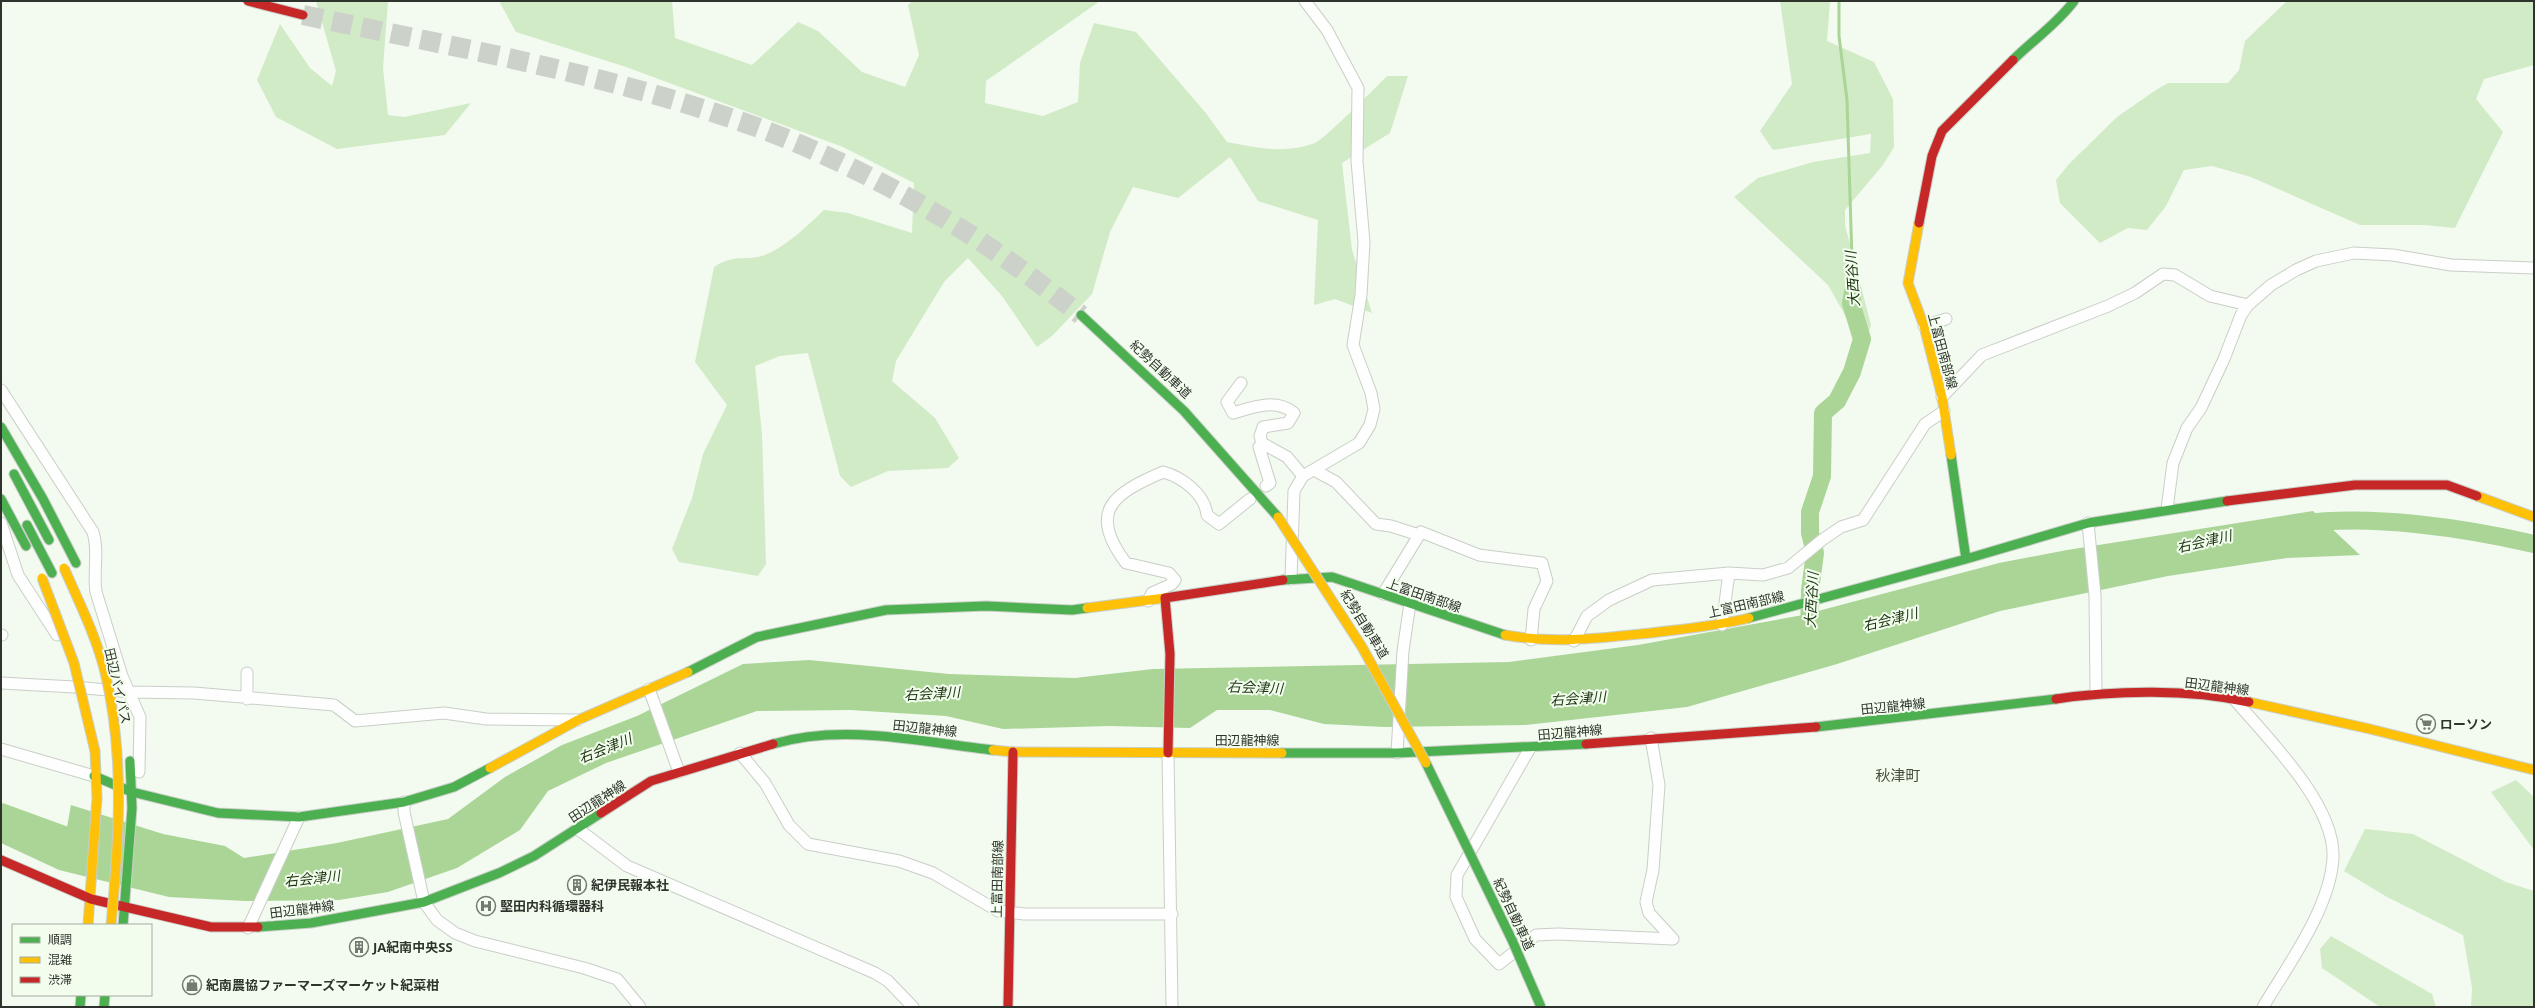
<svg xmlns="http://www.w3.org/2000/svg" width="2535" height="1008" viewBox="0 0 2535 1008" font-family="'Open Sans','Noto Sans JP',sans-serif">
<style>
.green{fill:#d1ebc6}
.water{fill:#aad597}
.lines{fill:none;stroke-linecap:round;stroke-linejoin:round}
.stream{stroke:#aad597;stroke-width:3}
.river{stroke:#aad597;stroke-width:18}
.highway-tunnel{stroke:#ccd2c9;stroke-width:20;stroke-dasharray:20 10;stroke-linecap:butt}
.street-casing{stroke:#c9cfc7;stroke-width:13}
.fast-casing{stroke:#c9cfc7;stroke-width:11}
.slow-casing{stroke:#c9cfc7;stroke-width:11}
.jam-casing{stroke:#c9cfc7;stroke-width:11}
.street{stroke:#fdfefd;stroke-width:11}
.fast{stroke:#4caf50;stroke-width:9}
.slow{stroke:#ffc107;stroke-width:9}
.jam{stroke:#c62828;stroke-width:9}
.fast-bridge-casing{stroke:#c9cfc7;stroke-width:11;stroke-linecap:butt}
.slow-bridge-casing{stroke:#c9cfc7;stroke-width:11;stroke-linecap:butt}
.fast-bridge{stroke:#4caf50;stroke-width:9}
.slow-bridge{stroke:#ffc107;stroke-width:9}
.labels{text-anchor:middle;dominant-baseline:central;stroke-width:4;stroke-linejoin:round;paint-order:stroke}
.street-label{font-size:13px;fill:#2f332d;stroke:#f2fded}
.poi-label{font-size:13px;font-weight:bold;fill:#2f332d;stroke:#f2fded;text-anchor:start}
.water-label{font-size:14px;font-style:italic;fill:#1d3412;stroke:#f2fded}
.quarter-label{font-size:15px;fill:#444d40;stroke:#f2fded}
</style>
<rect width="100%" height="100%" fill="#f3faf0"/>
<path class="green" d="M316,1H388L383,68L388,115L404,117L471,103L445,135L337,149L276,117L257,80L280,24L310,68L332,86L336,71Z
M499,1H672L675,38L752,65L798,22L818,31L862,72L905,87L919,55L908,5L913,1H1100L986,81L985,103L1043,116L1078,102L1080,63L1094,23L1136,32L1205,112L1227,142C1258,148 1285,154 1315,143C1326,138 1375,88 1387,76H1408L1390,133L1342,163L1352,250L1372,313L1335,299L1314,305L1318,220L1258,201L1230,157L1178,198L1133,187L1110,232L1092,294L1052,336L1037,347L1002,296L968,258L944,282L896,361L892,381L935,418L959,458L948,468L888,471L851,487L840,476L808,353L780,356L755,366L762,434L766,564L758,576L679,562L672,549L692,498L703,454L727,405L695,362L714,267C736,253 746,262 765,255C787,246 807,226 824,210L848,213L912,233L914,183L843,147L626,67L516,32Z
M1780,1H1830L1827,41L1874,62L1893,99L1894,147L1883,165L1845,210V225L1871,325L1863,347L1828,285L1734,197L1758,178L1813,162L1870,153L1871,134L1773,150L1760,131L1792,84Z
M2287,1H2534V65L2484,79L2476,99L2503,132L2455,228L2424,225H2360L2251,177L2212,166L2184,170L2166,206L2147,230L2128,228L2100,243L2060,203L2056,180L2069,164L2117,117L2156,90L2168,83H2228L2239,70L2245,41Z
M2516,780L2534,797V850L2491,792Z
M2365,829L2413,834L2506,882L2534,891V1007H2471L2472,988L2463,935L2387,897L2344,871Z
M2331,936L2432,994L2436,1007H2380L2322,968L2320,949Z"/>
<path class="water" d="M2313,511L2360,555L2287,558L2168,576L2000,611L1837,664L1687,707L1526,725L1384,727L1324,724L1270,710H1217L1190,728L1109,726L1003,729L946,716L850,710L757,711L606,763L548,791L520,830L457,868L388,892L339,900L245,901L169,897L59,870L1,843V812L64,844L71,805L163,834L225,846L244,858L337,843L448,819L505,777L562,745L637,716L743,664L809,660L949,674L1075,678L1153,669L1509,662L1638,645L1803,615L1999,563L2067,550Z"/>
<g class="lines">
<path class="stream" d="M1839,1V36L1847,100L1853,292"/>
<path class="river" d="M2300,524C2371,514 2465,528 2534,544
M1809,636L1810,590L1815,553L1810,533V512L1822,476L1823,413L1837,401L1852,372L1862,339L1851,303L1853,292
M1,812L89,844"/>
<path class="highway-tunnel" d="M303,15C449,46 598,72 739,121C830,152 924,202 1002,256C1029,275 1055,295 1081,315"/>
<defs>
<path id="street" d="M1924,326L1946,319
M1241,383L1227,402L1233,413C1253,407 1276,398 1294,413L1288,423L1263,427L1260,436L1262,443L1287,457L1303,476
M1,390L93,532C99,551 93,571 96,592L122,676L140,717L139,772
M1942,397L1982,355L2108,306L2135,293L2163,274L2175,275L2210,296L2248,305
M1262,443L1259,447L1270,483L1266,486
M1314,470L1336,482L1376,524L1391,526L1419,535
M2167,509L2173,463L2187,428L2201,408L2224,359L2241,315L2248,305L2271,285L2296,270L2316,261L2354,253L2393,255L2451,265L2534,268
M1,523L18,575L57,635
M2088,523L2095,595L2096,693
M1291,579L1294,491L1303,476L1359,443L1370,425L1374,409L1371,393L1353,345L1361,295L1364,242L1357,161L1358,88L1327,30L1305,1
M1383,594L1421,532L1479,555L1542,563L1547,581L1534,609L1531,640
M1148,601L1152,593L1172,584L1175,580L1169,573L1126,563C1086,510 1115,493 1163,472C1182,477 1205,494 1207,515L1219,524L1250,499
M1722,625L1729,573
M1,635H2
M1574,641L1587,616L1609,600L1652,580L1729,573L1763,575L1788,568L1822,540L1841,527L1863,520L1925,424L1944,411
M1,683L74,687L130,692L194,693L334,705L355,721L444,713L486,719L577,720
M649,689L679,772
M247,699V673
M2235,700C2267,738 2335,804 2333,857C2331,907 2288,965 2263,1007
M1651,738L1659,785L1653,870L1646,902L1649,913L1673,939
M1530,748L1457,875L1456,897L1475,939L1499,964L1536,935L1558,934L1673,939
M1,749L94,776
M740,753L765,783L789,825L808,844L899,861L933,873L998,911L1024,914H1172
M1168,753L1172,1007
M1397,753L1403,651L1410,603
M404,802V812L424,902L437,920L455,933L475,941L584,968L617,979L640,1007
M578,829L627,866L875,973L888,981L913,1007
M248,928L299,817"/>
<path id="fast" d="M2013,60C2033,40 2057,24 2074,1
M1081,315L1184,411L1278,517
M1,427L43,499L76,563
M14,474L49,540
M1,499L26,546
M27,525L52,573
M1966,559L2088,523L2227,501
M1283,580L1332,577L1505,635
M1749,618L1966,559L1951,455
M688,672L757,637L886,610L986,606L1072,610L1087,608
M1816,727L2056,699
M773,744C843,723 922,742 993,750
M1282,753H1397L1586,744
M94,776L132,792L218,813L299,817L404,802L454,787L490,768
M123,925L132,808L130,761
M258,927L311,923L424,902L499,873L534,856L601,813
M80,1007L81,995
M104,1007L105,995"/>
<path id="slow" d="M1919,223L1908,283L1924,326L1942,397L1951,455
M2477,496L2534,517
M1087,608L1165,598
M1505,635C1554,644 1601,638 1650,633C1684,629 1717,626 1749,618
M2249,702L2370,729L2534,770
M993,750L1013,752L1282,753
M490,768L578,720L688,672
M88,925L97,798L95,751"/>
<path id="jam" d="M248,1L303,15
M1919,223L1932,156L1942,131L2013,60
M2227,501L2355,485H2447L2477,496
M2056,699C2116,690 2189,689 2249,702
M1586,744L1816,727
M1168,753L1170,654L1165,598L1283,580
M601,813L651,781L773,744
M1,860L91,899L211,927H258
M1008,1007L1013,752"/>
</defs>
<use href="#street" class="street-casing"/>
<use href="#fast" class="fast-casing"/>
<use href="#slow" class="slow-casing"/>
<use href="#jam" class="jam-casing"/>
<use href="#street" class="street"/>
<use href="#fast" class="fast"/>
<use href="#slow" class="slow"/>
<use href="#jam" class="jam"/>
<defs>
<path id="fast-bridge" d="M1426,763L1512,940L1541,1007"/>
<path id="slow-bridge" d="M1278,517L1362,647L1426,763
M64,568C79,602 96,636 105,672C125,755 119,841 111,925
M42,578L74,663L95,751"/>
</defs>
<use href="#fast-bridge" class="fast-bridge-casing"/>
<use href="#slow-bridge" class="slow-bridge-casing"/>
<use href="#fast-bridge" class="fast-bridge"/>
<use href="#slow-bridge" class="slow-bridge"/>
</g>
<defs>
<symbol id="supermarket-ring" viewBox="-11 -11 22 22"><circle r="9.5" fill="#f2fded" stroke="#747971" stroke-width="1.5"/><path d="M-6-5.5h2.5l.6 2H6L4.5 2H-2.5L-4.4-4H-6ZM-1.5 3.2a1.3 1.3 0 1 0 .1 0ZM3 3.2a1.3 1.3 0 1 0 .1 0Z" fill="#747971"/></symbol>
<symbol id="building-ring" viewBox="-11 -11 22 22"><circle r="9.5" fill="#f2fded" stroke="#747971" stroke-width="1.5"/><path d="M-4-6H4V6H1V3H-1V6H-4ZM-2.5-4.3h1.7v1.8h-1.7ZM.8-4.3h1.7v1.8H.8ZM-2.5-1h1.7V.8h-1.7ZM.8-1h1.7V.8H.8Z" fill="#747971"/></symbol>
<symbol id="hospital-ring" viewBox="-11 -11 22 22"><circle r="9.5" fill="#f2fded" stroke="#747971" stroke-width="1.5"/><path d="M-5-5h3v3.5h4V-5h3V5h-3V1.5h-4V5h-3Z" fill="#747971"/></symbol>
<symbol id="shop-ring" viewBox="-11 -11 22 22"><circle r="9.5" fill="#f2fded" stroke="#747971" stroke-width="1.5"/><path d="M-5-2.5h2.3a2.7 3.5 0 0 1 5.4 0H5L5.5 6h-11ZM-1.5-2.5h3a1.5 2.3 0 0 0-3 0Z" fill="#747971"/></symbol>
</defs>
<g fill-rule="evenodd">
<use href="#supermarket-ring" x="2415" y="713" width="22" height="22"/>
<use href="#building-ring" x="566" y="874" width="22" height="22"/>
<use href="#hospital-ring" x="475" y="895" width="22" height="22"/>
<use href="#building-ring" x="348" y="936" width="22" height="22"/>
<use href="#shop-ring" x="181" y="974" width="22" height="22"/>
</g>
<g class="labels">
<g class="street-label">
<text transform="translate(1943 351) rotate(75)">上富田南部線</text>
<text transform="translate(1161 369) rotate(43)">紀勢自動車道</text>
<text transform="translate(1424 595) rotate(19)">上富田南部線</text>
<text transform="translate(1746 604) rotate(-13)">上富田南部線</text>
<text transform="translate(1365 624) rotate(58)">紀勢自動車道</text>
<text transform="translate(118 686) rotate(77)">田辺バイパス</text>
<text transform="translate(2217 686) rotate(7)">田辺龍神線</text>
<text transform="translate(1893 706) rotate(-6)">田辺龍神線</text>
<text transform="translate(925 728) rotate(6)">田辺龍神線</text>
<text transform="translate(1570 732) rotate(-5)">田辺龍神線</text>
<text x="1247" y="740">田辺龍神線</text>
<text transform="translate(597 801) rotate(-33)">田辺龍神線</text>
<text transform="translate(997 879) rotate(-89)">上富田南部線</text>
<text transform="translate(302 909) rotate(-7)">田辺龍神線</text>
<text transform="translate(1514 914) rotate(65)">紀勢自動車道</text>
</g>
<g class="poi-label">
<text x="2440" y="724">ローソン</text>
<text x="591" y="885">紀伊民報本社</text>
<text x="500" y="906">堅田内科循環器科</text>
<text x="373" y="947">JA紀南中央SS</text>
<text x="206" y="985">紀南農協ファーマーズマーケット紀菜柑</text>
</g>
<g class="water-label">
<text transform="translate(1852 279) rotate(-94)">大西谷川</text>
<text transform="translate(2204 541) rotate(-13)">右会津川</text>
<text transform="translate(1811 600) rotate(-87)">大西谷川</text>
<text transform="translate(1890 619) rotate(-14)">右会津川</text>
<text transform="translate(1255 687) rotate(2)">右会津川</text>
<text transform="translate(932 693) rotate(-3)">右会津川</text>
<text transform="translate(1578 698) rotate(-4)">右会津川</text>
<text transform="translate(605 748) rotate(-22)">右会津川</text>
<text transform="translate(312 878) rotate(-6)">右会津川</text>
</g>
<g class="quarter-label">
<text x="1898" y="775">秋津町</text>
</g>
</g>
<rect width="2535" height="1008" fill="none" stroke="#2f332d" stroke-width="4"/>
<rect x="12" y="924" width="140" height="72" fill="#f2fded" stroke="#a4aca0"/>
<rect x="20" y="937" width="20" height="6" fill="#4caf50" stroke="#a4aca0"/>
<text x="48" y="944" font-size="12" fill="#2f332d">順調</text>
<rect x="20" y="957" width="20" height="6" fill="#ffc107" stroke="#a4aca0"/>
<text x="48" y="964" font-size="12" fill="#2f332d">混雑</text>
<rect x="20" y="977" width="20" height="6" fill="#c62828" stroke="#a4aca0"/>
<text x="48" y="984" font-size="12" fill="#2f332d">渋滞</text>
</svg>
